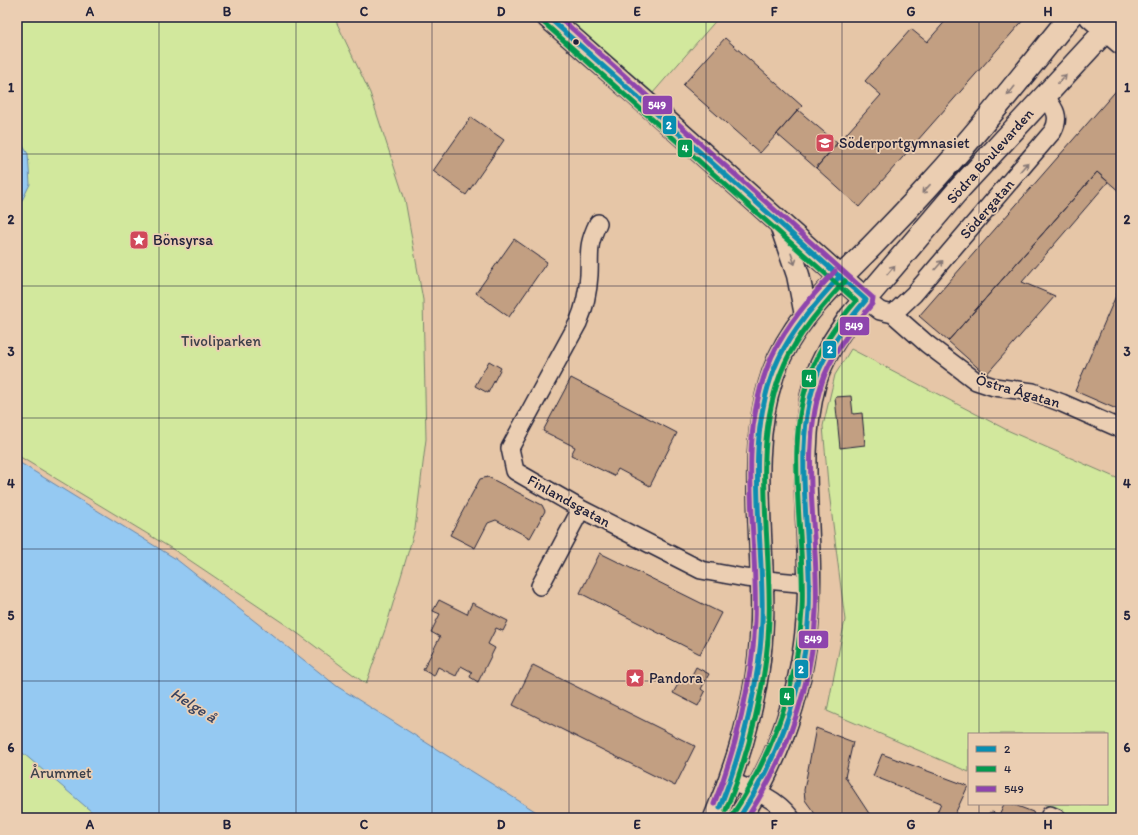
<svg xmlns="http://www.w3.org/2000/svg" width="1138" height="835" viewBox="0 0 1138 835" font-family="Itim,sans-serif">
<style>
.green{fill:#d2e89d;stroke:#7a856c}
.water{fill:#95c9f2;stroke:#6786a9}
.building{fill:#c29f82;stroke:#22223b}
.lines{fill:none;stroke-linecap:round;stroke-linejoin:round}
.street-casing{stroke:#22223b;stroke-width:20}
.secondary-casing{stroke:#22223b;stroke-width:25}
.street{stroke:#ebceb2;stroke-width:17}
.secondary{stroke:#ebceb2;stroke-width:22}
.bus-1-casing{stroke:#ebceb2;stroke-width:8}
.bus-2-casing{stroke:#ebceb2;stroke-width:8}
.bus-3-casing{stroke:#ebceb2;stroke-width:8}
.bus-1{stroke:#078eb1;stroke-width:5}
.bus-2{stroke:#03994f;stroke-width:5}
.bus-3{stroke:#8e44ad;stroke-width:5}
.oneway{stroke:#867876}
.grid{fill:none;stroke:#22223b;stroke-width:1;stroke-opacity:0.55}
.bus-dot{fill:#22223b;stroke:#ebceb2;stroke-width:1.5}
.labels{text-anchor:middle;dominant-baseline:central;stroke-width:3.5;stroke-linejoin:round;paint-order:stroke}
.poi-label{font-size:15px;fill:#22223b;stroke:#ebceb2;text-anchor:start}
.street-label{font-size:15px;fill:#22223b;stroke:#ebceb2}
.park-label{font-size:15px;fill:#3c404a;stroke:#ebceb2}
.water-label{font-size:16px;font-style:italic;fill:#394360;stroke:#ebceb2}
.line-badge{stroke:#ebceb2;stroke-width:1.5}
.badge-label{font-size:11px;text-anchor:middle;font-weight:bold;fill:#fff}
.neatline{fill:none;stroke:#22223b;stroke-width:1.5}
.grid-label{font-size:13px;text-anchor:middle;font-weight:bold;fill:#22223b}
</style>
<rect width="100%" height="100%" fill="#e6c6a7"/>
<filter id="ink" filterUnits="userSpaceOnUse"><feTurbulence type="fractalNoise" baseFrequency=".025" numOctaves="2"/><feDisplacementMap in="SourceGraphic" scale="8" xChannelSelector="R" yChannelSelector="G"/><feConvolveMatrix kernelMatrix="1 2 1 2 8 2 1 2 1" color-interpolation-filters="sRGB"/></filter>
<g filter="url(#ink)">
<path class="green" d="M17,17H334L370,93L405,200L423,300L426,439L415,529L386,627L366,684L289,627L179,553L17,455Z
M548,17H719L645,102Z
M851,349L1007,430L1121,480V818H1077L1044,804H1107V734H969V772L827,711L845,620L828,484L823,426L835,375Z
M17,685L166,818H17Z"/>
<path class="water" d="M17,136L28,154L30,184L17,211Z
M17,461L176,559L338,687L546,818H99L17,748Z"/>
<path class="building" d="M949,17H1026L859,207L816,168L881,95L865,81L911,29L927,42Z
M725,38L802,106L760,153L683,85Z
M1121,85V193L1097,172L948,341L919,316Z
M798,110L837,143L816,168L777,134Z
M471,117L504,140L466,195L433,171Z
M1097,172L1108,182L1022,282L1055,296L986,375L948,341Z
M514,239L547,262L509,317L476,293Z
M1121,284V411L1075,391Z
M489,361L501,368L488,393L475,386Z
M571,378L677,433L650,486L618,469L614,476L571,455L575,447L543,431Z
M851,396L853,414L862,413L865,445L840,448L835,397Z
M488,477L542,505L545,511L530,538L496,520L488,523L475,548L450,535L480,479Z
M600,553L721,613L700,654L580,593Z
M439,600L467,614L472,603L508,621L503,631L496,628L488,644L495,648L478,682L470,677L472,672L461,666L456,676L438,667L434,676L423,670L440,637L431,632L440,614L433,611Z
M533,665L695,746L675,786L513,705Z
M696,667L709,674L701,689L705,692L698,706L673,693L681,679L688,683Z
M816,728L853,742L845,777L872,818H818L805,800L804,790Z
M882,754L968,786L953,818H925L927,814L935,817L941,803L873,776Z
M1004,804H1012L1033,812L1035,818H986L988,814L992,812L999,815Z"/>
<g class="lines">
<defs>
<path id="street" d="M598,223C587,246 590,251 589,275C588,292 585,307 578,323L510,448L515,471L581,509L701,570L745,578L809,584
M866,300L880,311L893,314L927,344L976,381L994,387L1033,392L1062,403L1121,429
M893,314L914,294L1053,131C1061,116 1054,108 1045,96
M540,586L581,509
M729,781C753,790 775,797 791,818
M1049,818L1050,815L1057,818"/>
<path id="secondary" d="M548,17L645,102L866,300
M1091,17L1121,43
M781,225L798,275L806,315
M715,818C741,756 760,688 762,621C765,539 746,454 773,374C790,323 831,287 868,250C890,227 913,204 934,180C982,128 1025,72 1070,17
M739,818C787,750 809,666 809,584C810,517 797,448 815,382C822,358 837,336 851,316L960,188L1118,17"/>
</defs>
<use href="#street" class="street-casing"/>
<use href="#secondary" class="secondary-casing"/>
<use href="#street" class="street"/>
<use href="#secondary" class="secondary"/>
<defs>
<path id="bus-1" d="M548,17L866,300C848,321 830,344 819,370C789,444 813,533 809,611C805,686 779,756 739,818
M720,807C742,752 760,681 762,622C765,538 741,437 779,358C794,327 817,302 840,276"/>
<path id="bus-2" d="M543,22L856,301C839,321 822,344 812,369C782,445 806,531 802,610C798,683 773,753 733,814
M726,810C749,754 767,682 769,621C772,537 749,443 785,363C799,332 823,306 845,281"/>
<path id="bus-3" d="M559,17L873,298L872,304C854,326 836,348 825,374C796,449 820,534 816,611C812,685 787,756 747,818
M714,804C736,750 752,681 755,622C759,535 734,439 772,356C787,324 811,297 835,271"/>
</defs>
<use href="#bus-1" class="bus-1-casing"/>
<use href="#bus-2" class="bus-2-casing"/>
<use href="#bus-3" class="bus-3-casing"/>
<use href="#bus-1" class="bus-1"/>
<use href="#bus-2" class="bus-2"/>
<use href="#bus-3" class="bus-3"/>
</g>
<defs><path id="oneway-shaft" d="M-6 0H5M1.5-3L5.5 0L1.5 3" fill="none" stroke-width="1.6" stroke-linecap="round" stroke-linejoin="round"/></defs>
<g class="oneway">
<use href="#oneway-shaft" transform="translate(1062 79) rotate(-45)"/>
<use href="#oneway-shaft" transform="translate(1011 91) rotate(129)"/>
<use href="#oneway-shaft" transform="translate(1024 167) rotate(-49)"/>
<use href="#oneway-shaft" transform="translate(926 189) rotate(133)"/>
<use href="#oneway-shaft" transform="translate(793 259) rotate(71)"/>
<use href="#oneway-shaft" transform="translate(939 265) rotate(-49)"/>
<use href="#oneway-shaft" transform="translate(891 270) rotate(-50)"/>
</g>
</g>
<path class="grid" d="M159,17V818M296,17V818M432,17V818M569,17V818M706,17V818M842,17V818M979,17V734M17,154H1121M17,286H1121M17,418H1121M17,549H1121M17,681H1121M979,804V818"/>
<defs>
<symbol id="school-square" viewBox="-11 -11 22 22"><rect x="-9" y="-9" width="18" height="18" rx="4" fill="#d1495b" stroke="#ebceb2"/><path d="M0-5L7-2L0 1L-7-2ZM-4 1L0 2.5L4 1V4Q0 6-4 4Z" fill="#fff"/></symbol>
<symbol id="sight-square" viewBox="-11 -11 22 22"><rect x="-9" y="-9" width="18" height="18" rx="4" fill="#d1495b" stroke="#ebceb2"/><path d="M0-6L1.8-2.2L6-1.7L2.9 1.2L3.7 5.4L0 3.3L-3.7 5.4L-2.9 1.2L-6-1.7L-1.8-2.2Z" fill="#fff"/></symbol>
</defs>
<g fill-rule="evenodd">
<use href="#school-square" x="814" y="132" width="22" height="22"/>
<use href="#sight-square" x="128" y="229" width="22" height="22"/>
<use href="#sight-square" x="624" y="667" width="22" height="22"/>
</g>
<circle class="bus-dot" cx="576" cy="42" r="3.5"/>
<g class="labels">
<g class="poi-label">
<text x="839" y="143">Söderportgymnasiet</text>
<text x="153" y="240">Bönsyrsa</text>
<text x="649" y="678">Pandora</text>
</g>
<g class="street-label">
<text transform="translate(990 156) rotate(-48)">Södra Boulevarden</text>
<text transform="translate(987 209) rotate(-49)">Södergatan</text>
<text transform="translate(1018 391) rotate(16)">Östra Ågatan</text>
<text transform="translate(569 501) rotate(29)">Finlandsgatan</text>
</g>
<g class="park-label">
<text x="221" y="341">Tivoliparken</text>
<text x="61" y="773">Årummet</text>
</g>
<g class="water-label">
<text transform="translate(194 705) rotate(32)">Helge å</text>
</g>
</g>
<g class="line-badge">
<rect x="642" y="95" width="31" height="20" rx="4" fill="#8e44ad"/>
<rect x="662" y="115" width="15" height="20" rx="4" fill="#078eb1"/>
<rect x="677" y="139" width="16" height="19" rx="4" fill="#03994f"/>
<rect x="839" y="316" width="31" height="20" rx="4" fill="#8e44ad"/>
<rect x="822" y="340" width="15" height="19" rx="4" fill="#078eb1"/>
<rect x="801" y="369" width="16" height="19" rx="4" fill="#03994f"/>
<rect x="798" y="630" width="31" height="19" rx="4" fill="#8e44ad"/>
<rect x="794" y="659" width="15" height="20" rx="4" fill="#078eb1"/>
<rect x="779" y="687" width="16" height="19" rx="4" fill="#03994f"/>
</g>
<g class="badge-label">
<text x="657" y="109">549</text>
<text x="669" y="129">2</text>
<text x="685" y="152">4</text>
<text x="854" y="330">549</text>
<text x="830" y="353">2</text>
<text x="809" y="382">4</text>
<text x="813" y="643">549</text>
<text x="801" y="673">2</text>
<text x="787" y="700">4</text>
</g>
<rect width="1138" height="835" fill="none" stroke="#ebceb2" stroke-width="44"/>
<rect x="968" y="733" width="140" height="72" fill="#ebceb2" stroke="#9b8982"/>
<rect x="976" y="746" width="20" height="6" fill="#078eb1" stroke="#9b8982"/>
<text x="1004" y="753" font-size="12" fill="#22223b">2</text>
<rect x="976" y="766" width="20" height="6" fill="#03994f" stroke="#9b8982"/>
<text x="1004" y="773" font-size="12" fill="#22223b">4</text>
<rect x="976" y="786" width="20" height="6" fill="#8e44ad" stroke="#9b8982"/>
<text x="1004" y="793" font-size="12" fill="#22223b">549</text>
<rect x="22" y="22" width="1094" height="791" class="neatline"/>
<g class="grid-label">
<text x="90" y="16">A</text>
<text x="227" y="16">B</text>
<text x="364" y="16">C</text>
<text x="501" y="16">D</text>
<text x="637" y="16">E</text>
<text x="774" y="16">F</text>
<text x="911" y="16">G</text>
<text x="1048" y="16">H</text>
<text x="11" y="92">1</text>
<text x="1127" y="92">1</text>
<text x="11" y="224">2</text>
<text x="1127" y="224">2</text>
<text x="11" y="356">3</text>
<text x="1127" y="356">3</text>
<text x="11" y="488">4</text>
<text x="1127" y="488">4</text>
<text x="11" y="620">5</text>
<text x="1127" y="620">5</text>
<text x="11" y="752">6</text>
<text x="1127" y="752">6</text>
<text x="90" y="829">A</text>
<text x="227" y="829">B</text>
<text x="364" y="829">C</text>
<text x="501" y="829">D</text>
<text x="637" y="829">E</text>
<text x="774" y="829">F</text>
<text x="911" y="829">G</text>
<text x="1048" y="829">H</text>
</g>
</svg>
